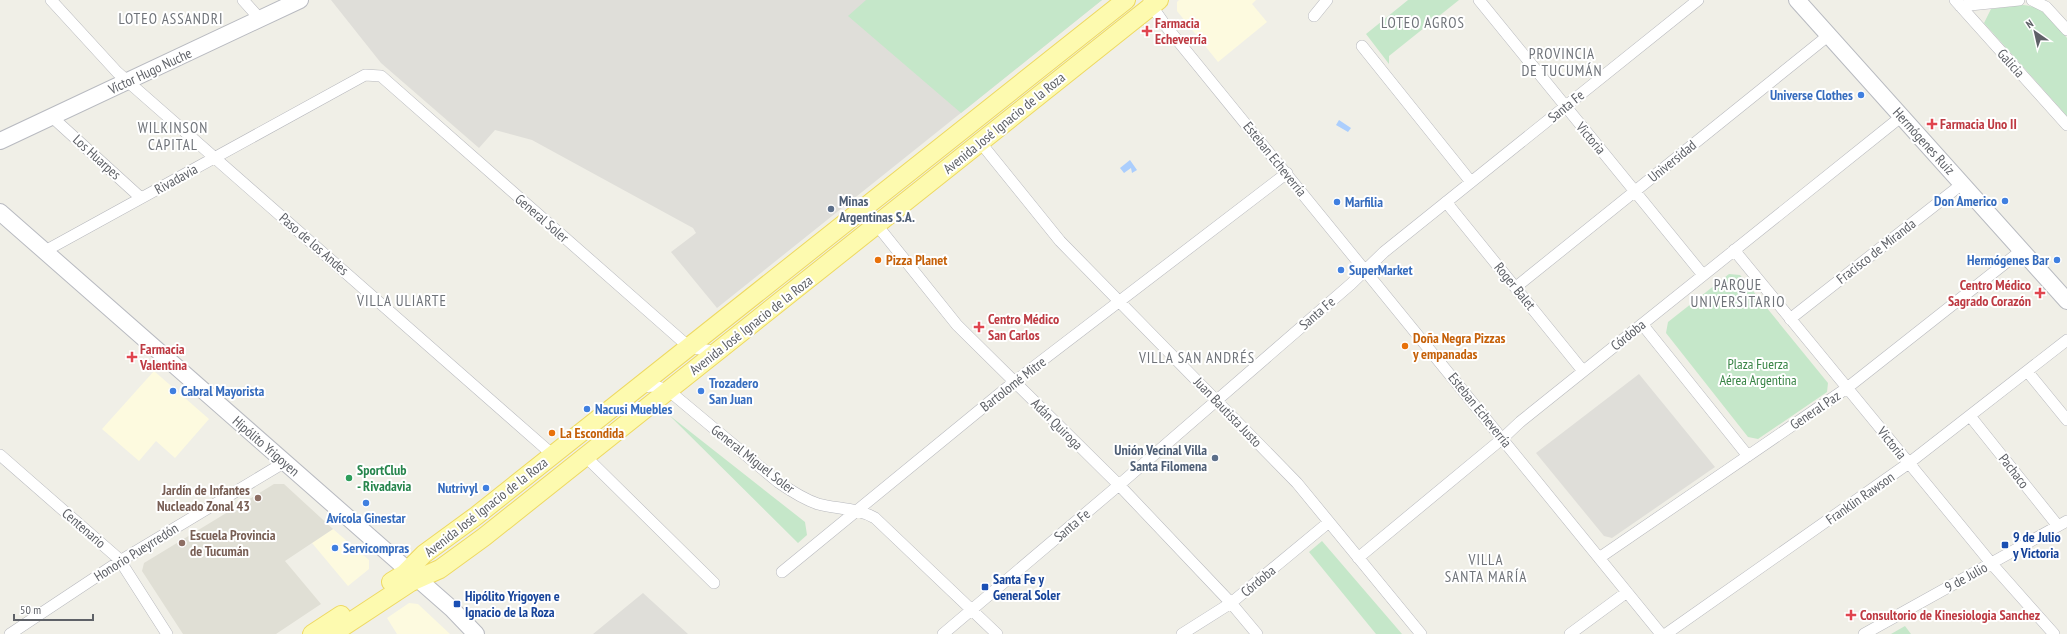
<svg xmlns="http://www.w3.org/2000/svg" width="2067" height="634" viewBox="0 0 2067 634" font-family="'PT Sans Narrow',sans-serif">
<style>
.commercial{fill:#fdfadf}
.industrial{fill:#dfded9}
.education{fill:#e0dfd5}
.green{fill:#c5e7c9}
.water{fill:#abcefd}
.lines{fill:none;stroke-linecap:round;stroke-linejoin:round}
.street-casing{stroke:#b7b8bd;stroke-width:12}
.secondary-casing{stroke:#b8bac0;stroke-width:18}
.primary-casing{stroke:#eed962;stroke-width:20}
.street{stroke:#fff;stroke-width:11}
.secondary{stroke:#fff;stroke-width:16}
.primary{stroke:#fdfaaf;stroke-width:18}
.health-dot{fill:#e0444e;stroke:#fff;stroke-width:1.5}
.shop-dot{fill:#3f7fe0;stroke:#fff;stroke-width:1.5}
.service-dot{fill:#5c6f8a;stroke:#fff;stroke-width:1.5}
.food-dot{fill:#e8710a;stroke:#fff;stroke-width:1.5}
.leisure-dot{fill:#2e9e5b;stroke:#fff;stroke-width:1.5}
.education-dot{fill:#8d6e63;stroke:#fff;stroke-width:1.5}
.transit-dot{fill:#1a4fb4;stroke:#fff;stroke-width:1.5}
.labels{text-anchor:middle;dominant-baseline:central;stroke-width:4;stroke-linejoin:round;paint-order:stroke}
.health-label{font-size:14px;font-weight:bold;fill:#be3a42;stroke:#fff;text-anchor:start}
.street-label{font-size:14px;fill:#5e6167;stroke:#fff}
.shop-label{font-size:14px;font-weight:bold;fill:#366cbe;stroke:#fff;text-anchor:start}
.service-label{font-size:14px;font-weight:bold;fill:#4e5e75;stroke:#fff;text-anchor:start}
.food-label{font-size:14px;font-weight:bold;fill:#c56008;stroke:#fff;text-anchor:start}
.park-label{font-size:14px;fill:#388445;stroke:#fff}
.leisure-label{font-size:14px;font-weight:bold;fill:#27864d;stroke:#fff;text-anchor:start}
.education-label{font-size:14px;font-weight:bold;fill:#785e54;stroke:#fff;text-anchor:end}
.transit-label{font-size:14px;font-weight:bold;fill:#164399;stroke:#fff;text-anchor:start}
.neighbourhood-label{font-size:15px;letter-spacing:1px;fill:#6f7379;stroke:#fff}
</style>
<rect width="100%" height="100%" fill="#f0efe7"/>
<path class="commercial" d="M1179,0H1256L1252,4L1267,22L1218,62L1177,11V2Z
M154,371L209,419L175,458L156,441L139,461L102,429Z
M333,529L369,560V569L348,586L312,543Z
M409,603L418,604L450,634H397L387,618Z"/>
<path class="industrial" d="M331,0H1102L717,308L671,252L696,233L693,228L532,140L495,130L479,148L381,63Z
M1639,374L1715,467L1612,538L1604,536L1536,453Z
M643,593L688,634H593Z"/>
<path class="education" d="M274,484H284L333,529L285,561L321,604L276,634H183L142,571L144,563Z"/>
<path class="green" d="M866,0H1102L961,113L848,16Z
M1408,0H1459L1389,56V64L1366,34Z
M2023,5C2044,6 2055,24 2067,38V116L1984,23L1991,9Z
M1729,274L1740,275L1828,383L1827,392L1758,439L1748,437L1666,333L1668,322Z
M669,415L805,522L807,535L798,543Z
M1322,541L1402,634H1376L1309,552Z
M1905,626L1911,634H1891Z"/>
<path class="water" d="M1339,120L1351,128L1348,132L1336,125Z
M1130,160L1137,170L1132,173L1131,168L1124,173L1120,168Z"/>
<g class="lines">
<defs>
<path id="street" d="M51,0L117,72L553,455
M243,0L260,19
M1479,0L1703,275
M1955,0L2067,125
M2032,0L2046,7L2067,30
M1149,2L1165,25L1661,634
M1960,6L2019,0
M1314,16L1327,0
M1362,46L1471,182
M52,117L141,198
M980,142L1060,241L1297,483L1421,634
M1446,202L1583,371
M864,209L957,325L1119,485L1231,603L1257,634
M1734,250L1991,563L2054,634
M45,251L365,75L381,76L689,347L717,352
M1516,287L1829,35
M1790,319L1962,184
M1642,324L1748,456
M2027,371L2067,420
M640,387L655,386L668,390L778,482C791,491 803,499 818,504C837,509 858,508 875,518L997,634
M1970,416L2058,526
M0,455L119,559L167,634
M585,456L714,583
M1358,558L1503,438L1520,422L1902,116
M1599,558L1847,388L2022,250
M782,572L1014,382L1287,173
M10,634L120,561L285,462
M943,634L1119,485L1351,284L1384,252L1698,0
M1182,634L1231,603L1329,522
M1570,634L1627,592
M1666,634L1909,463L2067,340
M1864,634L2067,521"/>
<path id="secondary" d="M1797,0L2067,301
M0,141L300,0
M0,212L452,609L476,634"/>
<path id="primary" d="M391,582L404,574L424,554L476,516L1126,0
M312,634L341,615
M332,634L411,582L440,569L484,537L1159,0"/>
</defs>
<use href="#street" class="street-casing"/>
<use href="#secondary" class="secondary-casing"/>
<use href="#primary" class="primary-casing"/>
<use href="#street" class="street"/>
<use href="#secondary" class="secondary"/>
<use href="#primary" class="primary"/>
</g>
<g class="health-dot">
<path d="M1145 25h4v4h4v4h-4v4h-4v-4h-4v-4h4z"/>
<path d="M1930 118h4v4h4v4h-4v4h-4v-4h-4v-4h4z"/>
<path d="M2038 287h4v4h4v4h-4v4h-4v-4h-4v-4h4z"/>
<path d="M977 321h4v4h4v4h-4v4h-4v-4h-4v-4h4z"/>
<path d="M130 351h4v4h4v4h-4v4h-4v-4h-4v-4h4z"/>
<path d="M1849 609h4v4h4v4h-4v4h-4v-4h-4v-4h4z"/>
</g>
<g class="shop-dot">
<circle cx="1861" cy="95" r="4"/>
<circle cx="2005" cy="201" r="4"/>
<circle cx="1337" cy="202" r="4"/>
<circle cx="2057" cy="260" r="4"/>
<circle cx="1341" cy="270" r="4"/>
<circle cx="173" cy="391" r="4"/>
<circle cx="701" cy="391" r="4"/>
<circle cx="587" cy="409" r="4"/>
<circle cx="486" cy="488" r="4"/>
<circle cx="366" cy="503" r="4"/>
<circle cx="335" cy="548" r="4"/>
</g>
<g class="service-dot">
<circle cx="831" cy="209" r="4"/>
<circle cx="1215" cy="458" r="4"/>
</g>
<g class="food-dot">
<circle cx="878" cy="260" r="4"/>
<circle cx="1405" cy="346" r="4"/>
<circle cx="552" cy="433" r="4"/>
</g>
<circle class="leisure-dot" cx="349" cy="478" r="4"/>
<g class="education-dot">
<circle cx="258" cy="498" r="4"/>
<circle cx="182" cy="543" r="4"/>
</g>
<g class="transit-dot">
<rect x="2001" y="541" width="8" height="8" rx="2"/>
<rect x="981" y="583" width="8" height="8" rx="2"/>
<rect x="453" y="600" width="8" height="8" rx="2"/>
</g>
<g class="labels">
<g class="health-label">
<text x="1155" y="23">Farmacia<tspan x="1155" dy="16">Echeverría</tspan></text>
<text x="1940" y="124">Farmacia Uno II</text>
<text x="2031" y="285" text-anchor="end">Centro Médico<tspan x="2031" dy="16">Sagrado Corazón</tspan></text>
<text x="988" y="319">Centro Médico<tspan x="988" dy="16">San Carlos</tspan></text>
<text x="140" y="349">Farmacia<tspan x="140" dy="16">Valentina</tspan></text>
<text x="1860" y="615">Consultorio de Kinesiologia Sanchez</text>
</g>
<g class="street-label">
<text transform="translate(2011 63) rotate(48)">Galicia</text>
<text transform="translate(150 71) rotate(-25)">Víctor Hugo Nuche</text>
<text transform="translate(1566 106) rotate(-39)">Santa Fe</text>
<text transform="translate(1004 123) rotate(-39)">Avenida José Ignacio de la Roza</text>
<text transform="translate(1591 138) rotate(50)">Victoria</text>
<text transform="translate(1924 141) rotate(48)">Hermógenes Ruiz</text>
<text transform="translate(97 157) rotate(42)">Los Huarpes</text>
<text transform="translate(1275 159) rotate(51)">Esteban Echeverría</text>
<text transform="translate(1672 161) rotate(-39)">Universidad</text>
<text transform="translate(176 179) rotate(-29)">Rivadavia</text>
<text transform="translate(542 218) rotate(41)">General Soler</text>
<text transform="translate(314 244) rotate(41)">Paso de los Andes</text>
<text transform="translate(1876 251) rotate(-38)">Fracisco de Miranda</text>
<text transform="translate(1515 286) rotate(51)">Roger Balet</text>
<text transform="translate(1317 313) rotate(-41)">Santa Fe</text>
<text transform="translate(751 325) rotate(-38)">Avenida José Ignacio de la Roza</text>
<text transform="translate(1628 335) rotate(-39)">Córdoba</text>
<text transform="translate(1013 384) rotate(-38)">Bartolomé Mitre</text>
<text transform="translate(1480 410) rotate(51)">Esteban Echeverría</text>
<text transform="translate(1815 410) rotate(-34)">General Paz</text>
<text transform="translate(1228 412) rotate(46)">Juan Bautista Justo</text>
<text transform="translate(1057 424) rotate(45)">Adán Quiroga</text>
<text transform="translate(1892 443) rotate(51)">Victoria</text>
<text transform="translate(266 446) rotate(41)">Hipólito Yrigoyen</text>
<text transform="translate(753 459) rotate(38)">General Miguel Soler</text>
<text transform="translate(2014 471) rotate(52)">Pachaco</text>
<text transform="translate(1860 498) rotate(-35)">Franklin Rawson</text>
<text transform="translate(486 507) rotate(-38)">Avenida José Ignacio de la Roza</text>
<text transform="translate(1072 525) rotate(-40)">Santa Fe</text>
<text transform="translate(84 528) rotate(41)">Centenario</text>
<text transform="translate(136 552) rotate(-32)">Honorio Pueyrredón</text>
<text transform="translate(1966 577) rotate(-29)">9 de Julio</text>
<text transform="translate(1258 581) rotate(-40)">Córdoba</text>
</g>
<g class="shop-label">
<text x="1853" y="95" text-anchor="end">Universe Clothes</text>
<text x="1997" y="201" text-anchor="end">Don Americo</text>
<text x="1345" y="202">Marfilia</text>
<text x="2049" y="260" text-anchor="end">Hermógenes Bar</text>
<text x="1349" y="270">SuperMarket</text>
<text x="709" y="383">Trozadero<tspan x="709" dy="16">San Juan</tspan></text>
<text x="181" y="391">Cabral Mayorista</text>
<text x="595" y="409">Nacusi Muebles</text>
<text x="478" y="488" text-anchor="end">Nutrivyl</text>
<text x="366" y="518" text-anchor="middle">Avícola Ginestar</text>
<text x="343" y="548">Servicompras</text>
</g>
<g class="service-label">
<text x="839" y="201">Minas<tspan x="839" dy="16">Argentinas S.A.</tspan></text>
<text x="1207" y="450" text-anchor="end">Unión Vecinal Villa<tspan x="1207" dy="16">Santa Filomena</tspan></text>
</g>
<g class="food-label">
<text x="886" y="260">Pizza Planet</text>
<text x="1413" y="338">Doña Negra Pizzas<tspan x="1413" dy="16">y empanadas</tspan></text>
<text x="560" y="433">La Escondida</text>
</g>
<g class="park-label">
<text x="1758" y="364">Plaza Fuerza<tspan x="1758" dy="16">Aérea Argentina</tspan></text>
</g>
<g class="leisure-label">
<text x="357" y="470">SportClub<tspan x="357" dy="16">- Rivadavia</tspan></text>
</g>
<g class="education-label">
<text x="250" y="490">Jardín de Infantes<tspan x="250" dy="16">Nucleado Zonal 43</tspan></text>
<text x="190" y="535" text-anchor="start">Escuela Provincia<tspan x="190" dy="16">de Tucumán</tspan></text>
</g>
<g class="transit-label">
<text x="2013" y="537">9 de Julio<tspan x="2013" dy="16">y Victoria</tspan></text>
<text x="993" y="579">Santa Fe y<tspan x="993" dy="16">General Soler</tspan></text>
<text x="465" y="596">Hipólito Yrigoyen e<tspan x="465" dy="16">Ignacio de la Roza</tspan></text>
</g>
<g class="neighbourhood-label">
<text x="171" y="18">LOTEO ASSANDRI</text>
<text x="1423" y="22">LOTEO AGROS</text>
<text x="1562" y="53">PROVINCIA<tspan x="1562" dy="17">DE TUCUMÁN</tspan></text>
<text x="173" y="127">WILKINSON<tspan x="173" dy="17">CAPITAL</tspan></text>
<text x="1738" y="284">PARQUE<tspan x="1738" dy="17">UNIVERSITARIO</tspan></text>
<text x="402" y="300">VILLA ULIARTE</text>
<text x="1197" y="357">VILLA SAN ANDRÉS</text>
<text x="1486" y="559">VILLA<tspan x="1486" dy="17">SANTA MARÍA</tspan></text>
</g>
</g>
<g transform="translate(2035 32) rotate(326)" stroke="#ffffff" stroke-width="3" paint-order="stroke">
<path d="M0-3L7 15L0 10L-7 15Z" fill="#5e6167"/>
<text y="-6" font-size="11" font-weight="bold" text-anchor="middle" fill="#5e6167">N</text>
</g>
<path d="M14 614v6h79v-6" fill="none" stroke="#5e6167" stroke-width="2"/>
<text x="20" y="614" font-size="12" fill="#5e6167" stroke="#ffffff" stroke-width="3" paint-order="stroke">50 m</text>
</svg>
